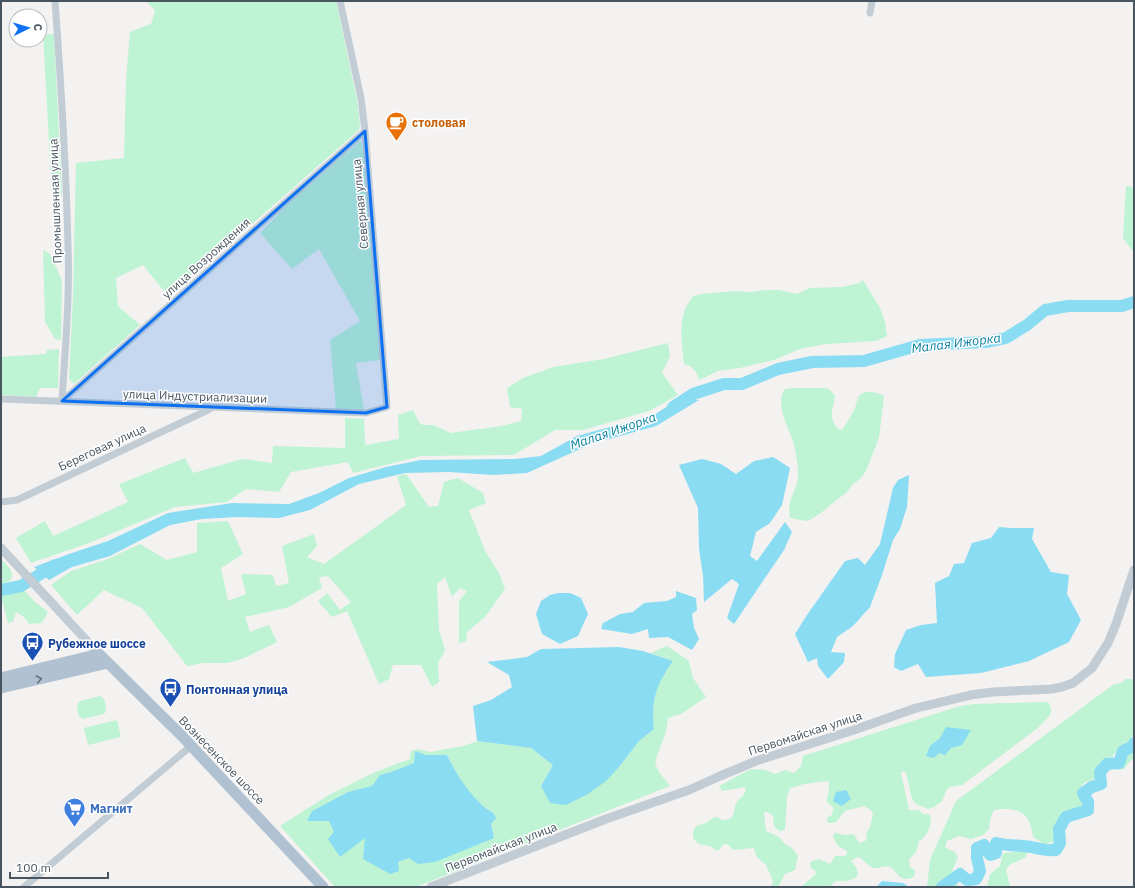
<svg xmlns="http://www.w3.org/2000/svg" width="1135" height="888" viewBox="0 0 1135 888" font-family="'IBM Plex Sans',sans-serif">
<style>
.green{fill:#bef3d3;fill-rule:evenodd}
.water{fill:#89dcf2}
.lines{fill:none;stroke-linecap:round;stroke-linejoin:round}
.river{stroke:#89dcf2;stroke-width:12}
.minor{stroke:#c1ccd4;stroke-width:7}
.tertiary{stroke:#c1ccd4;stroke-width:9}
.primary{stroke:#b0c1d1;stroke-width:11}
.oneway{stroke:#62707c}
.marked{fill:#0e71f1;fill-opacity:0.2;stroke:#0e71f1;stroke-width:3;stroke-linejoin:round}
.labels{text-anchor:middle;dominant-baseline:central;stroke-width:3;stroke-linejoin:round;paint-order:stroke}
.food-label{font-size:12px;font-weight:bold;fill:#c56008;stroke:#fff;text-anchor:start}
.street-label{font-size:12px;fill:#485560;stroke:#fff}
.transit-label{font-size:12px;font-weight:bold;fill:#164399;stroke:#fff;text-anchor:start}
.shop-label{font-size:12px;font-weight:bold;fill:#366cbe;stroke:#fff;text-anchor:start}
.water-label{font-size:13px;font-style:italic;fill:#057f9f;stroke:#fff}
</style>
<rect width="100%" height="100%" fill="#f4f1f1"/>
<path class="green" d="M146,1H336L357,100L360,124L359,130L252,224L188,277L164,291L143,265L116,278L118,306L140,325L74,384L69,379L73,297L76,163L124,158L126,80L130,32L151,24L155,10Z
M54,34L62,195H52L43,35Z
M360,141L362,143L364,161L380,360L356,363L364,410H336L330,340L360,321L319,249L292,269L260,233L288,204Z
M1126,186L1134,187V253L1123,238Z
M43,250L50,254L62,280L61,340L55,339L45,322Z
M863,280L880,308L885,322L887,336L876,341L826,344L800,349L774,360L740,368L718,371L699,380C697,372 693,366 684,364C682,346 678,325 686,307C688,303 691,300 693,296L702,294L736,291L750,292L765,290H779L796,294L810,288L842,287L859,283Z
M668,343L670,356L662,373L678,395L649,411L583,430H555L514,455L421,456L353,473L348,462L291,472L279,492L246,489L227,502L175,507L89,543L31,563L16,538L45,521L53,536L128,502L119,484L185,458L193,473L242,459L272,463L273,446L345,448V418L364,419L365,445L399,439L398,415L413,410L419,422L423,425H433L451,433L502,426L521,421L522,409L510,407L507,388L523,378L553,367L604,359Z
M59,349L58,388H40L36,397L1,395V357L46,354L47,350Z
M794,388H826L830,390L835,396C834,411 827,414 837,428L842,430C846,423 851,417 854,410C856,407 856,402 858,398C862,389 877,392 884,396L879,438L866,471L861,478L853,484L846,493L830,505L826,509L812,519L806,521L790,518C787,500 793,498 797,482C800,472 796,458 795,448C791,431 773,405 785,389Z
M406,474L429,507L438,506L444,482L458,478L483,493L486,503L469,510L485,551L499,573L505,589L485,617L467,632L466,641L459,643V601L467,591L460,588L452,597L445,577L437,584L439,630L445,650L438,663L439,682L432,687L421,665H393L389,679L379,684L347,611L332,617L318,601L327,593L340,610L351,602L328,576L319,577L322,588L289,607L245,617L250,632L269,625L277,642L244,658L228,663H203L187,666L142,608L104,590L77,615L51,585L71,571L108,559L140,544L167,560L197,552V523L228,521L243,554L221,568L228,601L246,594L241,574L273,575L276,586L289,583L282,546L314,534L317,546L307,557L324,564L406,505L397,476Z
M1,559C7,565 16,572 10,581L1,584Z
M25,591L34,601L48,612L42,623L29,624L24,617L16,612L13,622L8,623L1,596Z
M667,646L689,661L693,678L706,697L681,714L668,718L666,732L659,750L655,763L659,772L670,786L416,887H335L280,826L327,796L373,773L410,759L411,751L418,749L430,752L464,746L477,741L531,748L553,765L541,786L619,767L639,741L654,729C651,699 656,685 672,661L651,653ZM415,751L426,755H447C456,774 473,803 492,811L491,824L494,838L409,858L398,862L390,874L378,867L365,837L340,856L334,832L329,821L312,811L348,792L372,786L380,775L394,771L414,763Z
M1126,679H1134V734C1128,743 1118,748 1112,757C1104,758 1099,763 1094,770L1095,778C1092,780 1089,781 1086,782C1077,786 1081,799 1082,806C1077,809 1072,810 1067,812C1055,816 1056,831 1057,841L1044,844L1033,837C1030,819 1026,810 1006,809C1001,809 998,809 994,810L991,816L989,829L983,835L971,839L959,836L947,841L945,847L950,850L955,852L958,857L953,869L952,878L959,887H927L930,860L956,801L1114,684L1121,683Z
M100,696L104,699C105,704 108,710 104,714L83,719L79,716C78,711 75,705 80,701Z
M1046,702L1049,703C1055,716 1046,718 1039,727L962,785L950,787L947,789L942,801L934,807L928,809L916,804L912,799L906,773L903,771L901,773L909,810H918L923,814H929C934,823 927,837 919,841L916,852L909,860L910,867L915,870L914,877C898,884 898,871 890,867C885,865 879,869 874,868C867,866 864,859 858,857L851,861C867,878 852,882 836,881L829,887H801L816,874L815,871L811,868L810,863L812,861L819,859L830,864L835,856H845L847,854V851L838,846L833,837V835L836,833L845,835L854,834L859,843L865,841L867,839L866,833L870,827L873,815L871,810L864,806L845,811L835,823H828L827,820L828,817L831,816L834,808L827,802C827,795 830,789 829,782L827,781L804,784L791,788L789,790L787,798L785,830L779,831L774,826L773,816L768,812L764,813L766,831L779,837L785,844L792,848L798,856L795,870L785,874L778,887H770L773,883L771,876L766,865L756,856L754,848L734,850L727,844H724L718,851L710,846L699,844L693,838V832L696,826L706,823L714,817C718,817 723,821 726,820C736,819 733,808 737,802C740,797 747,795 745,787L722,791L719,786L751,769L766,770L775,774L785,770L794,773L801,766L803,756L960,706L974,704Z
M117,720L121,737L88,745L84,728Z
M1134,750V758L1132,759L1124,769L1117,770L1122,764L1127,753Z
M1028,851L1026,857L1011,864L1006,869L1010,887H987L990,874L1000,866L1003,853Z"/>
<path class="water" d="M680,398L699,400L656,426L591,444L527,473L494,475L448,472L405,473L359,484L310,510L279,518L238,517L202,519L170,525L110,556L72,567L49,580L34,567L69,554L108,541L168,513L232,503L289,504L319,493L349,478L386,467L421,460L515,459L541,456L577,436L654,415Z
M773,457L790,468L782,505L770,523L756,532L750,556L757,561L785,522L792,532L784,550L734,624L727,618L739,584L732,579L704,602L703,576L699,549L698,508L679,465L702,459L721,464L736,474L754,461Z
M909,475L907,507L900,529L893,540L882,575L870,607L853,626L837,637L831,652L845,653L844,662L828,679L818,666L817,658L808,662L795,634L807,615L845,561L858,558L865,565L880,544L893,488L898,480Z
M999,527L1011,528H1034L1032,539L1051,572L1069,575L1067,594L1081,620L1069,642L1029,661L981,673L926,677L918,664L901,671L894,667L895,654L906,630L921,625L937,623L935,583L949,576L954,564L964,563L972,543L991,538Z
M676,591L696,598L697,610L692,614L694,628L699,639L692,650L668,637L649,638L648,629L632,634L601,629L603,623L620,614L633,612L644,603L667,601L676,597Z
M558,593H570L581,598L588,614L578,636L560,644L542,634L536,614L541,601L550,595Z
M619,647L643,651L673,661C656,685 651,699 654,729L639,741L619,767L606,781L588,794L566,805L550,803L541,786L553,765L531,748L477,741L473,706L491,700L512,687L509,675L487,662L527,657L541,649Z
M946,727L971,730L962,745L951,748L945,755L939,753L934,758L926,756L930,746L940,738Z
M415,751L426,755H447C456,774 468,792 483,806C490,812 491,808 496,818L491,824L494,838L435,862L418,864L409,858L398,862L399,871L390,874L363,859L365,838L340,857L328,839L334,832L329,821H307L312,811L348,792L372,786L380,775L394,771L414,763Z
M846,790L851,799L842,806L833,801L836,792Z
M882,881L903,883L909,887H862L877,886Z"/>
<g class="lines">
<path class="river" d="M673,407L693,394L724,384H742L778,369L812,362L864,361L920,345L987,342L1006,338L1027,325L1045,310L1068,306H1122L1134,302
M1,590L21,586L55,565
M942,887L960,874L967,880L976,879L980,871L977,858V848L984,845L990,855L996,853V843C1008,846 1019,845 1031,847C1040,849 1047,851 1056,850L1060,843L1059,829L1066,817L1088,810V802L1083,793L1092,787L1101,784L1100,772L1107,764L1119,763L1123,751L1133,746L1134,743"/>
<path class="minor" d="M55,1C61,83 66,164 68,246C70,298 65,349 62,401
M870,13L872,1
M1,399L366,413L387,407L365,131L361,98L340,1
M62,401L365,131
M1,502L17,500L210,409
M24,887L191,746"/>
<path class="tertiary" d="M1,548L99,654
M431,887L606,819L689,790L720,776L756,761L854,730L916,708L970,695L993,692L1052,689L1062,687L1073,683L1092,668L1108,643L1116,624L1134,570"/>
<path class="primary" d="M1,678L99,654L182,736L323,887
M1,688L108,663"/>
</g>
<defs><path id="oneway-chevron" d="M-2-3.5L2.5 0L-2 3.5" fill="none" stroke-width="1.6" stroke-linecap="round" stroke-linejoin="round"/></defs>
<use class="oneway" href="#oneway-chevron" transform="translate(39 679) rotate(-13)"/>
<path class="marked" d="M365,131L387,407L366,413L62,401Z"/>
<defs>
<symbol id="cafe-pin" viewBox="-11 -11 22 30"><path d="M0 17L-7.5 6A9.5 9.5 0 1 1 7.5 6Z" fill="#e8710a" stroke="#fff"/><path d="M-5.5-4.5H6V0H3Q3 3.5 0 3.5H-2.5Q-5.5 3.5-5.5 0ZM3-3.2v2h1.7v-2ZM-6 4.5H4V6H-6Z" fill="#fff"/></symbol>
<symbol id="bus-pin" viewBox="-11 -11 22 30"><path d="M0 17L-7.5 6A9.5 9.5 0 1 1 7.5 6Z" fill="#1a4fb4" stroke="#fff"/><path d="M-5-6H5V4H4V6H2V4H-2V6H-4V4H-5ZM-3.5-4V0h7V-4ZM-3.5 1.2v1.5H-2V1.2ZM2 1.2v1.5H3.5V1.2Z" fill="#fff"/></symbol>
<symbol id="supermarket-pin" viewBox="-11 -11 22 30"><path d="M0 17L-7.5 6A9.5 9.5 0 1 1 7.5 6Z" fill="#3f7fe0" stroke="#fff"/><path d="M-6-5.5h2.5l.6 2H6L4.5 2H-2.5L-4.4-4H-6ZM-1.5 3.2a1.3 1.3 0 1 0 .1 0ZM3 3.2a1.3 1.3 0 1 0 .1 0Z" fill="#fff"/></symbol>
</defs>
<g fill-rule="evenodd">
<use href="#cafe-pin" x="384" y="110" width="25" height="34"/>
<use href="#bus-pin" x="20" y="630" width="25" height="34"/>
<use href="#bus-pin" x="158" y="676" width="25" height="34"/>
<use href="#supermarket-pin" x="62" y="796" width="25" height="34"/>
</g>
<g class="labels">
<g class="food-label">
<text x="412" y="122">столовая</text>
</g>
<g class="street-label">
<text transform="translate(55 201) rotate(-92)">Промышленная улица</text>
<text transform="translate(360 204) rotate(-95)">Северная улица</text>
<text transform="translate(206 258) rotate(-42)">улица Возрождения</text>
<text transform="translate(195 396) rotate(2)">улица Индустриализации</text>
<text transform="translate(102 447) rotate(-25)">Береговая улица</text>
<text transform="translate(805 733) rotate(-18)">Первомайская улица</text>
<text transform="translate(222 760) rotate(46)">Вознесенское шоссе</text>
<text transform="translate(501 847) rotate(-21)">Первомайская улица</text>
</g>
<g class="transit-label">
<text x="48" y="643">Рубежное шоссе</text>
<text x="186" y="689">Понтонная улица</text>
</g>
<g class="shop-label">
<text x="90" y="808">Магнит</text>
</g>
<g class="water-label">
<text transform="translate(956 343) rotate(-7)">Малая Ижорка</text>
<text transform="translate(613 431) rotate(-19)">Малая Ижорка</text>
</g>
</g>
<rect width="1135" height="888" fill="none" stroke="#485560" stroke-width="4"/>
<g transform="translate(28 28) rotate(85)"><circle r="19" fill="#ffffff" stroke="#b6bbbf"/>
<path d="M0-3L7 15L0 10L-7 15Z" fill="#0e71f1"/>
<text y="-6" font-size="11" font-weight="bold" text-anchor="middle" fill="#485560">С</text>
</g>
<path d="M10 872v6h98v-6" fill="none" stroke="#485560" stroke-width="2"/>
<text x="16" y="872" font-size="12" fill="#485560" stroke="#ffffff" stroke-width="3" paint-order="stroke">100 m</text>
</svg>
